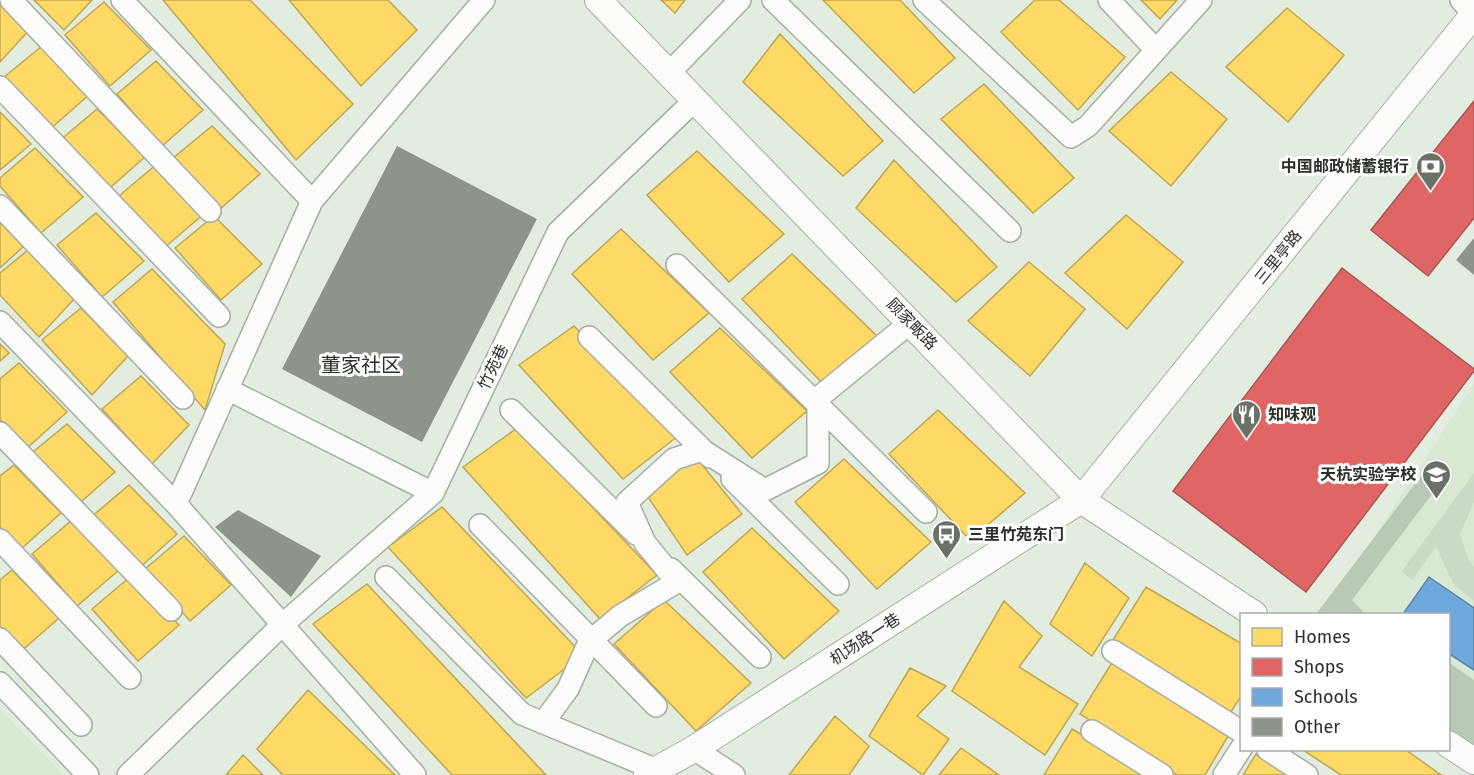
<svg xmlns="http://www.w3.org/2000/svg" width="1474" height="775" viewBox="0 0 1474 775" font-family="'Fira Sans','Noto Sans SC',sans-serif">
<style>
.built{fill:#d8e9d3}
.green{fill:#cbd9c7}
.forest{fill:#bac9b6}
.homes{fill:#ffd966;stroke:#bfa653;stroke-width:1.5}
.shops{fill:#e06666;stroke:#a95653;stroke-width:1.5}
.schools{fill:#6fa8dc;stroke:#5a84a6;stroke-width:1.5}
.building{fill:#8d958b}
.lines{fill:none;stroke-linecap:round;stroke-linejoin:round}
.minor-casing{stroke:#a6aea4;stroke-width:24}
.tertiary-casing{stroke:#a6aea4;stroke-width:28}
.minor{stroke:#fbfcfa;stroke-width:21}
.tertiary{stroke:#fbfcfa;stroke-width:26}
.labels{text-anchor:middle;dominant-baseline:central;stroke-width:6;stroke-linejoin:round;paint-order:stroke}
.poi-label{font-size:16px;font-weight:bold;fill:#293027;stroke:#fff;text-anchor:end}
.street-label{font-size:16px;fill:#293027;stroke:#fff}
.quarter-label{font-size:20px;fill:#293027;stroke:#fff}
</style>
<rect width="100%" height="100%" fill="#e2ecdf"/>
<path class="built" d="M1474,384V758L1449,741L1448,614H1324Z
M0,709L64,775H0Z"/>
<path class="green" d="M1474,473V502L1460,534L1468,559L1474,567V601L1454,585L1436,547L1412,580L1402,571Z"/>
<path class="forest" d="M1434,459L1448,473L1352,600L1365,614H1316Z
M1448,662L1474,680V746L1449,730Z"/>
<path class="homes" d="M0,0L30,29L0,62Z
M34,0H92L64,30Z
M163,0H250L353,104L296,160Z
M289,0H388L417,30L361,86Z
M661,0H685L675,13Z
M823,0H900L955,58L914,93Z
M1035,0H1059L1125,57L1078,110L1001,32Z
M1141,0H1177L1160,19Z
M104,2L151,50L110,86L65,35Z
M1287,8L1344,55L1288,122L1226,67Z
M780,34L883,141L843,176L743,82Z
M42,46L90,94L49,130L3,78Z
M156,61L203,110L162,146L117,94Z
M1171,72L1227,119L1171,186L1109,131Z
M984,84L1074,178L1033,213L941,119Z
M97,109L145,157L104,193L58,142Z
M0,112L31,144L0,170Z
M212,126L260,174L219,210L173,158Z
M35,148L83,197L41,233L0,186V178Z
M697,151L784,234L729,282L647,195Z
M894,160L997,267L956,302L856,208Z
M158,163L206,212L164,248L119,196Z
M96,213L144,261L102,297L57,245Z
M1126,215L1183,262L1127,329L1065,273Z
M214,216L262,264L221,300L175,248Z
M0,220L25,245L0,268Z
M621,229L709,313L653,360L572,274Z
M28,250L75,298L39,337L0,295V273Z
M792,254L879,338L824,385L742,299Z
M1029,262L1085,309L1030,376L968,321Z
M152,269L225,344L205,410L113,302Z
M81,308L128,356L92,395L42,340Z
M574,326L683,432L623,479L519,365Z
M720,328L807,411L752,458L670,372Z
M0,344L9,353L0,361Z
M19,363L67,412L26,449L0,419V379Z
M141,376L189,425L152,464L102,409Z
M938,410L1025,493L970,540L889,454Z
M67,424L115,472L74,508L28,456Z
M517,428L657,575L600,619L463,467Z
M695,456L742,514L687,555L648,497Z
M844,459L931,542L877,589L795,502Z
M14,465L61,513L20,550L0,527V476Z
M129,485L177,534L136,571L90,518Z
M442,507L583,655L526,698L388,547Z
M71,521L119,570L77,606L32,554Z
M752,528L839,611L784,659L703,572Z
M184,536L231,585L190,621L145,569Z
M1085,563L1129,598L1092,656L1050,624Z
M12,570L59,618L18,654L0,634V580Z
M131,576L179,625L138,661L92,609Z
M367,584L546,775H452L313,624Z
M1146,587L1242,644V695L1230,713L1113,640Z
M664,600L751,683L696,731L614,644Z
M1004,601L1042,636L1019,667L1078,704L1045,755L952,691Z
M1113,661L1231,731L1205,775H1177L1080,714Z
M910,668L946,686L917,716L949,739L923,775L869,736Z
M308,690L395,775H283L257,749Z
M835,716L869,746L849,775H789Z
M1072,729L1150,775H1044Z
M961,748L999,775H939Z
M1303,750H1406L1441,775H1341Z
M1256,754L1291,775H1243Z
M243,755L263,775H226Z"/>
<path class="shops" d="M1474,101V218L1428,276L1371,230Z
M1342,268L1474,369V371L1306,592L1173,491Z"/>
<path class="schools" d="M1429,577L1474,608V670L1448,653V614H1403Z"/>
<path class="building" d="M397,146L537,219L422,442L282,369Z
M1474,238V275L1456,260Z
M238,510L321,556L291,597L215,527Z"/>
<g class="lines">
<defs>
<path id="minor" d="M11,0L210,211
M122,0L312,201
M773,0L1010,231
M924,0L1071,137L1088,126L1201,0
M1109,0L1156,50
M1461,0L1474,14
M670,72L740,0
M0,87L219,316
M0,206L183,398
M677,265L926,512
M0,322L176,504L415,775
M589,337L710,457
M227,389L433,493
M511,410L636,534
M0,433L171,610
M732,479L838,584
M176,504L312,201L484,0
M480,525L656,706
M0,540L130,678
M671,569L760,657
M386,577L522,714L657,770
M0,639L81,725
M1113,651L1242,732
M0,683L88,775
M543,723L568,689L589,642L620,616L677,582L645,543L627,502L674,459L702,450L765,490L818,463V398L911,322
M1092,731L1162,775
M694,749L734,775
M1268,750L1307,775
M128,775L282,625L433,493L558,232L696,99
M1224,775L1242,747"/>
<path id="tertiary" d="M598,0L1081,500L1254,614
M1448,744L1474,761
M647,775L694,749L1081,500L1474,14"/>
</defs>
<use href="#minor" class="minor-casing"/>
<use href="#tertiary" class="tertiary-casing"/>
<use href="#minor" class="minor"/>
<use href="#tertiary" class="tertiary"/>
</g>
<defs>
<symbol id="bank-pin" viewBox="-11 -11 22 30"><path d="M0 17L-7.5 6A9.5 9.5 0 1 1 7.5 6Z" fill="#6a7267" stroke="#fff"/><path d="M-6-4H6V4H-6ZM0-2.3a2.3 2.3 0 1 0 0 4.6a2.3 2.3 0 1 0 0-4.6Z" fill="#fff"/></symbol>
<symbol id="restaurant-pin" viewBox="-11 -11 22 30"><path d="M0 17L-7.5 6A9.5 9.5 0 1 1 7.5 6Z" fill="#6a7267" stroke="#fff"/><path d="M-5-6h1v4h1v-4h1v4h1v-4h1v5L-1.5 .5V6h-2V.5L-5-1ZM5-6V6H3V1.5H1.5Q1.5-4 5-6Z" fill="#fff"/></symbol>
<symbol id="school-pin" viewBox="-11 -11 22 30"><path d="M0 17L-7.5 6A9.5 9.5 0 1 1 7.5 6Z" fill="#6a7267" stroke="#fff"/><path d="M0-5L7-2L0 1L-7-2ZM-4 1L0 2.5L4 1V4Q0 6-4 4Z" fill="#fff"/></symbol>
<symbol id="bus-pin" viewBox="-11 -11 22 30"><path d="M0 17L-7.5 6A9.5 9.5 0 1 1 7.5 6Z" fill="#6a7267" stroke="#fff"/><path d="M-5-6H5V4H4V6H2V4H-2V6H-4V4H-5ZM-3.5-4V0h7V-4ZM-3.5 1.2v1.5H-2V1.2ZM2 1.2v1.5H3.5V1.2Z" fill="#fff"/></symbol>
</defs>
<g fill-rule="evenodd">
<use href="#bank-pin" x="1414" y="150" width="33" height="45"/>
<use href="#restaurant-pin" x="1230" y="398" width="33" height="45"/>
<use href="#school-pin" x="1420" y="458" width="33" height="45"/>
<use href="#bus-pin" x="930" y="518" width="33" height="45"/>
</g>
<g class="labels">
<g class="poi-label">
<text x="1409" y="166">中国邮政储蓄银行</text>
<text x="1268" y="414" text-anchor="start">知味观</text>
<text x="1416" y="474">天杭实验学校</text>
<text x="968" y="534" text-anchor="start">三里竹苑东门</text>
</g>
<g class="street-label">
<text transform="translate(1278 257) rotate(-51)">三里亭路</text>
<text transform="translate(912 324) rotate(46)">顾家畈路</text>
<text transform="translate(493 367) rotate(-64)">竹苑巷</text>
<text transform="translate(865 639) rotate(-33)">机场路一巷</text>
</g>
<g class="quarter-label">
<text x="361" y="365">董家社区</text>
</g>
</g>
<rect x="1240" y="613" width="210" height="138" fill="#ffffff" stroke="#a9aca9" stroke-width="1.5"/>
<rect x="1252" y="628" width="30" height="18" fill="#ffd966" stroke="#a9aca9" stroke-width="1.5"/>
<text x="1294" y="643" font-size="18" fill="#293027">Homes</text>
<rect x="1252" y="658" width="30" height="18" fill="#e06666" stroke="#a9aca9" stroke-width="1.5"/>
<text x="1294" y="673" font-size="18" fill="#293027">Shops</text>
<rect x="1252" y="688" width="30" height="18" fill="#6fa8dc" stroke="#a9aca9" stroke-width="1.5"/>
<text x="1294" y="703" font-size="18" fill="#293027">Schools</text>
<rect x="1252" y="718" width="30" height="18" fill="#8d958b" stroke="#a9aca9" stroke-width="1.5"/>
<text x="1294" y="733" font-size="18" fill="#293027">Other</text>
</svg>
